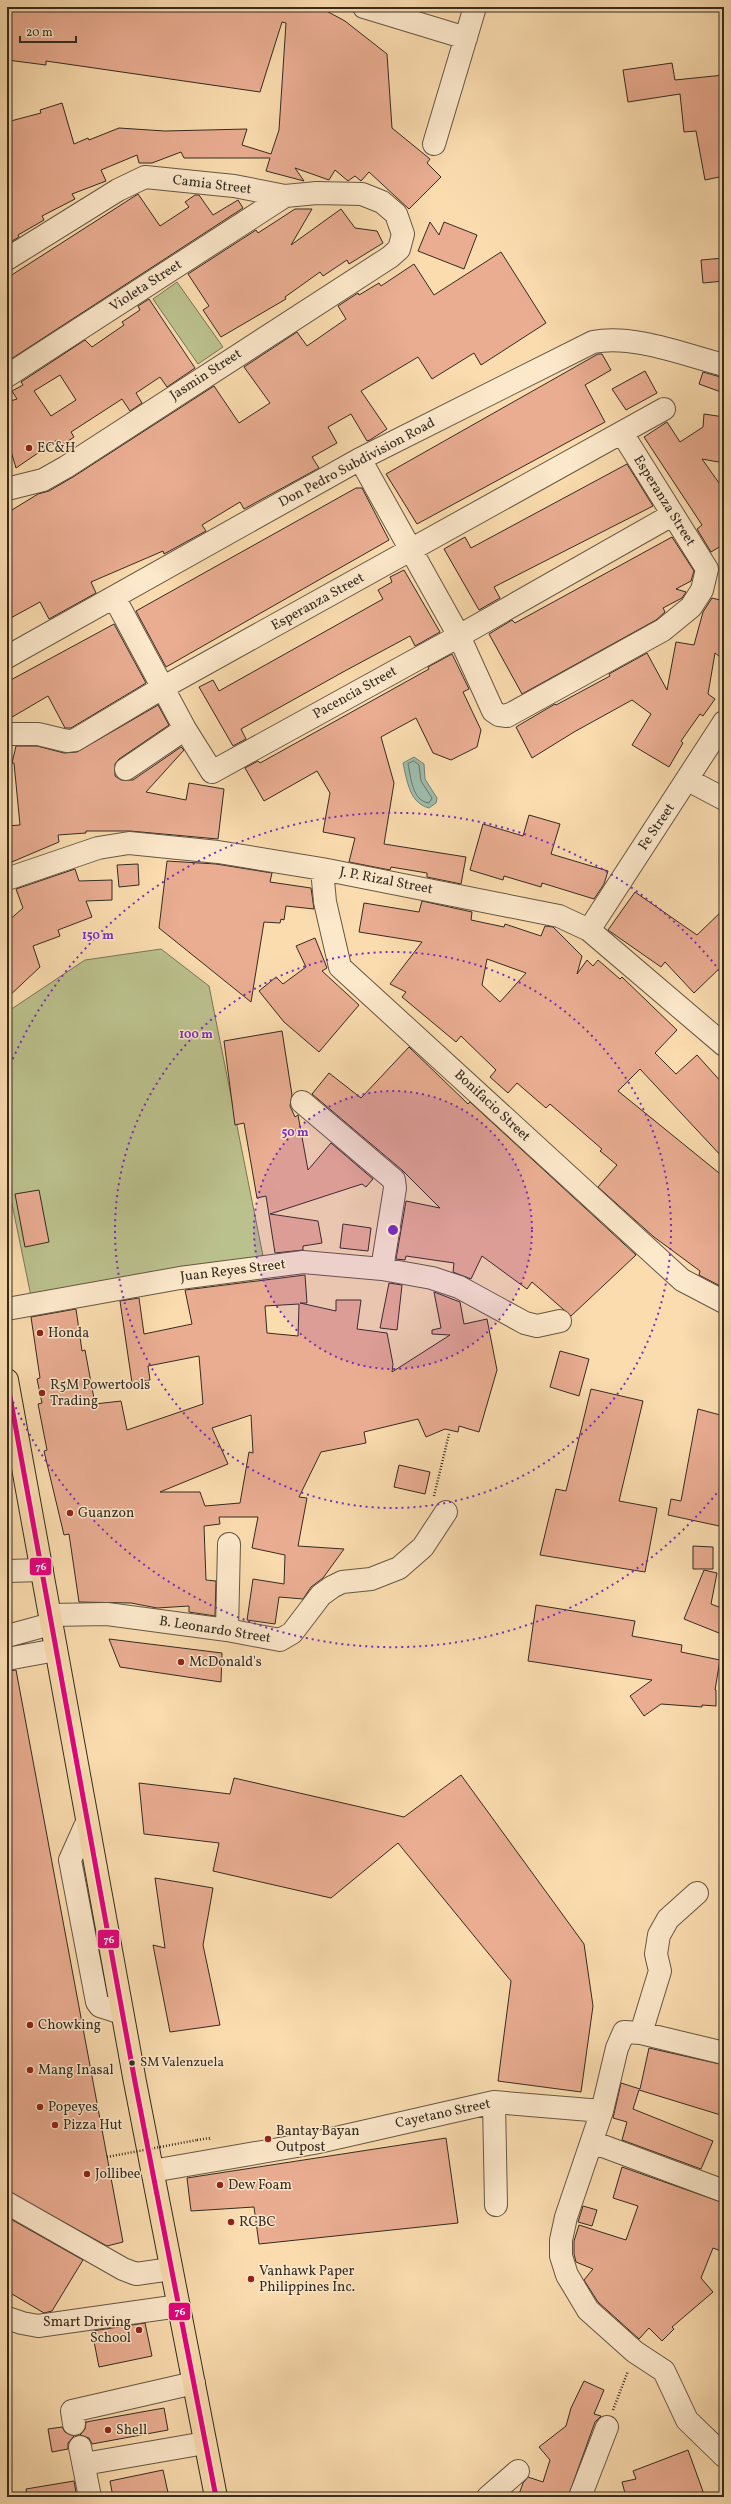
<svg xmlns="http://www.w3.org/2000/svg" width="731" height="2504" viewBox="0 0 731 2504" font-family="Vollkorn,serif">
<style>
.green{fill:#bbc18d;stroke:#787657}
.water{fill:#9ebcab;stroke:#748274}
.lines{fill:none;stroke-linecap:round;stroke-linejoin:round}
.shore{stroke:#697466;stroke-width:1}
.building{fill:#eaad92;stroke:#342b21;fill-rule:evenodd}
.minor-casing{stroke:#665744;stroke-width:24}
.highway-casing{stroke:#342b21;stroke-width:24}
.path{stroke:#342b21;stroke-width:2.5;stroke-dasharray:1 2;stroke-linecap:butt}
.minor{stroke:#fce8cb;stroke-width:22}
.highway{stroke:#fadcaf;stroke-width:22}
.path-bridge{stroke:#342b21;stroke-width:2.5;stroke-dasharray:1 2;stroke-linecap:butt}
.bus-1-casing{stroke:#fce8cb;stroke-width:8}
.bus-1{stroke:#e5007d;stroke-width:5}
.ring{fill:none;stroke:#7b2cbf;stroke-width:2;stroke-dasharray:2 4}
.poi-dot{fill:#8f2418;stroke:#fce8cb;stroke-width:1.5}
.bus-dot{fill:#342b21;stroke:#fce8cb;stroke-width:1.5}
.labels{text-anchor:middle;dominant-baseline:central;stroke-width:3;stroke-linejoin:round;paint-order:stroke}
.bus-label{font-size:13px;fill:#342b21;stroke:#fce8cb;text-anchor:start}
.street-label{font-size:14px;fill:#342b21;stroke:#fce8cb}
.poi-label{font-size:14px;fill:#342b21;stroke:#fce8cb;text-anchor:start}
.centre{fill:#7b2cbf;stroke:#fce8cb;stroke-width:2}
.ring-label{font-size:12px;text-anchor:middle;font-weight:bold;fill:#7b2cbf;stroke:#fce8cb;stroke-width:3;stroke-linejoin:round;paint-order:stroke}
.line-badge{stroke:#fce8cb;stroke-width:1.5}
.badge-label{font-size:11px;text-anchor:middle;font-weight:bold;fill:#fff}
</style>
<rect width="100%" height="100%" fill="#fadcaf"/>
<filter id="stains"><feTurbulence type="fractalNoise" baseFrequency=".005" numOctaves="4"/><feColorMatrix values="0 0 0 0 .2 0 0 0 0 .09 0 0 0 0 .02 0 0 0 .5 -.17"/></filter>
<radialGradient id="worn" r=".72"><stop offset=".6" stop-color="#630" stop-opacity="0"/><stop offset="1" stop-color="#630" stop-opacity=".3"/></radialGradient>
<path class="green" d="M177,282L223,347L198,364L153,299Z
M161,949L209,986L263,1256L31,1296L7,1180V1012L85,960Z"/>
<path class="water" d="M414,757L424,764L425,779L437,798L436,803L429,808C409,803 407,780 403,763Z"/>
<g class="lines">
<path class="shore" d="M414,761L419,765L421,781L432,798L429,803C412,801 411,777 408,764Z"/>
</g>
<path class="building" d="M7,7H319L345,21L387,54L392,128L430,159L427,163L441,177L409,209L369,172L361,181L355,176L348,181L335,170L329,180L295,168L304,181L266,171L270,158H184L181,152L152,163H139L137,155L101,170L106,181L72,194L75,199L42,216L44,220L18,235L19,237L7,244V122L41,113L40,110L62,103L74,144L88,138L89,140L119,128L165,131L247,129L242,145L271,154L279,130L286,23L282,22L260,92L46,61V65L7,60Z
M672,63L675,80L724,75V129H721L724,144V176L705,180L696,131L684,132L680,94L628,102L623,70Z
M138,194L160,226L189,207L185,202L195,195H199L213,215L238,200L243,208L8,361L7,278Z
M295,209H312L291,245L341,209L355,228L377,231L383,243L349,264L347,260L323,276L320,272L285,297L286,299L221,337L203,310L209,306L188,274L256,230L258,233Z
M430,222L439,235L444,222L477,235L464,269L418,251Z
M501,252L546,323L481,365L474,353L432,379L418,357L361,391L387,429L370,440L367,441L351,414L328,427L337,443L312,457L319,468L244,509L240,502L202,525L206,531L164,554L163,551L91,582L96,593L49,619L40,602L7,620V513L38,494L49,491L73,477L214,386L239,423L270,403L244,367L297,332L307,346L346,319L338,306L358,293L359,295L379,283L381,286L414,264L434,295Z
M724,258V281L703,283L701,260Z
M149,299L195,368L167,387L160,377L136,393L142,403L130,411L122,399L71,432L74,437L61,446L57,440L16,468L7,438V425L11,424L7,402L17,399L12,391L23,385L21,382L85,340L92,347L124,325L122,322L140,310L138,306ZM60,375L76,400L51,416L34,391Z
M598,354H602L611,370L585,385L605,422L417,524L386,474Z
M645,371L657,393L626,410L612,389Z
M703,372L724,378L721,392L699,384Z
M704,414L724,417V463L702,459L724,490V544L711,552L697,529L702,525L644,437L667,422L680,442L703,427Z
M627,464L653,506L494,587L500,598L479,610L444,549L465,537L471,548Z
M356,488H362L389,540L166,667L136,611Z
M672,537L694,571L691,581L676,589L686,592L682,598L663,608L665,612L656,620L522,694L489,634L512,620L515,623Z
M404,570L440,632L415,646L410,636L343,672L241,729L246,739L233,746L199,687L213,680L219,691L383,599L378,590L392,582L390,577Z
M712,598L724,601V660L715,653L708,694L715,699L703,716L700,714L681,741L683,743L669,767L632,745L651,714L632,700L574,732L532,758L516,727L555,704L556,705L610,676L609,674L647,653L667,690L676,642L694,645L703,612Z
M114,624L146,683L71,728H65L48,696L7,720V682Z
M452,654L469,689L463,692L481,730L477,747L451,760L433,753L416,718L381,737L394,783L384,844L466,857L461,884L427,877V873L391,867L390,870L349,862L355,838L323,832L330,793L317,771L264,801L245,768L258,761L260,763L429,669L428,667Z
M158,705L169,725L119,759L115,764V776L121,780H133L181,747L184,750L146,792L186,800L189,783L224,789L218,839L130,831H86V833L58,835L59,842L7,864V826L20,825L14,763H12L16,746H37L64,753L77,752Z
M529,815L560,824L551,854L608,871L604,884L594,899L542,883L541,887L504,876L503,880L470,870L483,824L523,836Z
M167,861L216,864L272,873L270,882L311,888L314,909L286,906L284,920L281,919L280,923L264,922L251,1002L159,928Z
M138,864L139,885L119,887L117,865Z
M75,869L79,881L112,880V900L86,901L92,917L58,930L60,936L33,946L40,967L7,998V922L23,908L16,889Z
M635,892L697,935L724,909V964L694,993L665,962L661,967L608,930Z
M422,901L472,912L471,920L504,927L505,924L541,936L545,926L553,927L582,956L577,974L587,960L593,966L598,960L620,979L622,977L677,1030L655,1053L676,1074L697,1055L724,1085V1159L640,1069L618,1091L724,1177V1288L699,1275L700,1271L654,1237L598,1187L617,1165L600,1151L602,1149L550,1104L546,1108L517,1083L508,1093L490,1077L496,1070L461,1036L456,1042L402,997L406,992L390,984L422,942L359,932L364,903L419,912ZM487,959L526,973L500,1002L482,985Z
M315,938L327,968L322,971L359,1005L319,1052L284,1022L259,991L276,977L283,984L306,967L296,946Z
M282,1031L292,1095L290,1106L295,1117L298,1115L308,1170L331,1143L373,1179L366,1187L362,1184L270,1214L318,1221L322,1243L303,1246V1250L275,1253L266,1196L257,1198L244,1123L235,1125L224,1041Z
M409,1047L468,1104L470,1102L636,1255L571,1316L532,1282L527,1289L482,1256L471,1279L453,1272L454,1263L406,1256L405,1260L396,1259L406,1201L440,1208L402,1170L312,1094L329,1073L361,1098Z
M39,1190L49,1242L25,1247L15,1194Z
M343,1224L371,1228L368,1251L340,1248Z
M305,1275L307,1303H300L336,1311V1300H361L357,1329L387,1333L393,1364L392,1372L450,1335L432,1334V1330L441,1328L434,1292L460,1302L464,1324L487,1319L497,1370L479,1432L459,1426L458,1432L445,1429L426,1437L418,1419L364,1432L366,1443L321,1452L299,1497L307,1498L298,1546L344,1549L323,1578L311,1587L303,1599L279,1597L275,1624L247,1620L253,1579L284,1584L285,1555L252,1548L258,1517H219L220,1524L204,1526L206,1580L216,1581L215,1616L189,1612V1606L157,1608L131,1603L79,1602L69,1534L64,1535L44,1451L47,1450L38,1404L42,1403L37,1379L40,1378L31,1317L76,1309L82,1351L85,1350L95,1404L121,1401L127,1430L203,1404L199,1356L148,1366L150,1380L132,1383L120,1301L139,1298L144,1334L192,1324L185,1290ZM299,1304L298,1336L267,1333L265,1306ZM251,1415L253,1453L249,1452L240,1503L205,1506L200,1492H160L228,1464L212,1428Z
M389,1283L402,1285L397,1330L380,1328Z
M560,1351L589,1359L579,1396L550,1387Z
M591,1389L643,1401L619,1501L657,1508L645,1572L540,1555L556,1489L566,1491Z
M698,1409L724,1416V1527L668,1515L671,1499L681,1501Z
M399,1465L430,1472L425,1494L394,1487Z
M693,1546L713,1547V1569H693Z
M704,1570L717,1573L711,1604L724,1609V1635L684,1619Z
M536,1605L635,1621L632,1636L682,1645L681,1652L720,1660L715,1690H716V1706L702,1705V1707L661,1704L644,1716L630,1696L652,1680L528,1661Z
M109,1639L222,1653L221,1682L120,1667Z
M16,1670L123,2242L107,2246L7,2191V1671Z
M461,1775L584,1944L593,2006L581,2092L498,2081L511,1981L398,1843L331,1898L213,1871L219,1843L144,1834L139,1783L230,1794L234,1778L404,1817Z
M155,1878L213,1888L203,1945L220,2025L170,2032L153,1945L165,1948Z
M649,2048L724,2065V2116L639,2090L633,2109L713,2141L701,2169L622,2140L627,2122L613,2118L621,2083L640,2089Z
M446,2138L458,2223L259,2244L254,2207L191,2211L187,2178Z
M622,2167L724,2203V2252L713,2248L701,2278L713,2292L672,2327L674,2329L662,2341L649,2328L639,2339L598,2302L584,2280L593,2269L576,2262L574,2254V2241L579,2225L626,2240L638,2206L613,2198Z
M583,2206L597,2210L592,2226L578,2222Z
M7,2217L83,2260L52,2311L44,2313L7,2291Z
M145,2323L152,2356L99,2367L92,2331Z
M584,2381L604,2390L594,2414L601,2416L595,2422L568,2497H518L523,2483L528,2477L543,2482L550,2460L539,2447L566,2426L571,2408Z
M164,2408L168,2430L92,2444L89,2438L80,2435L85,2429L86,2422Z
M62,2427L65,2432L74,2436L68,2443V2449L52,2452L48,2429Z
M688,2450L705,2497H626L622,2482L636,2479L633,2471Z
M163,2470L169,2497H113L110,2481Z
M74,2481L77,2497H27L26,2489Z"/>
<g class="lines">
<defs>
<path id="minor" d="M364,7L466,38
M434,144L475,7
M7,259L118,190L145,177L234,186L285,196L317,193L362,194L382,202L396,214L403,234L399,249L390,257L66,467L43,480L7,489
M7,376L285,196
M360,459L459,636L493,711L499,715L507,716L663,630L691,607L702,590L707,569L622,433
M114,597L185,729L212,772L459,636L672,515
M7,657L360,459L593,342C633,334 685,355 724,365
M7,734H38L67,741L75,740L162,688L664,409
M126,769L185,729
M688,780L724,799
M322,869L325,902L340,967L682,1280L724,1302
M7,879L98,848L129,843L218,852L322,869L559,916L589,930L724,1045
M589,930L724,722
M302,1102L394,1180L395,1188L382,1269
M7,1309L180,1278L303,1262L382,1269L432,1278L459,1287L525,1323L537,1326L560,1321
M7,1571L42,1570
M50,1615L107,1614L227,1630L280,1640L292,1633L321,1595L332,1587L342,1582L371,1579L399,1568L423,1547L446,1512
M227,1630L229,1544
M7,1636L51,1624
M7,1659L56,1650
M87,1822L70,1860L97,2002L100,2006L122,2013
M641,2033L660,1971L656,1954L659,1935L668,1919L697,1893
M494,2102L496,2205
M602,2111L566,2217L561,2240V2256L567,2275L588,2310L635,2352L664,2371L687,2420L724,2456
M592,2142L724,2191
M152,2171L314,2143L494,2102L602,2111L617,2048L624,2032L641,2033L724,2053
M7,2203L123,2269L136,2274L171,2269
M7,2318L22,2323L38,2326L179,2306
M74,2424L72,2411L194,2383
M80,2447L90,2497
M84,2464L205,2443
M488,2497L518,2471
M580,2497L607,2427"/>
<path id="highway" d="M7,1380L135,2082L216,2497"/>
</defs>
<use href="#minor" class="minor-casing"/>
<use href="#highway" class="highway-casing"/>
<path class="path" d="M434,1496L449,1434
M197,2140L210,2138V2140
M613,2410L628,2371"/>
<use href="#minor" class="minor"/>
<use href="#highway" class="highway"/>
<path class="path-bridge" d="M107,2157L197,2140"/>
<defs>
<path id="bus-1" d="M7,1380L135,2082L216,2497"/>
</defs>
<use href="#bus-1" class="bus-1-casing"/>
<use href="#bus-1" class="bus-1"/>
</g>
<circle cx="393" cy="1230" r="139" fill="#7b2cbf" fill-opacity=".12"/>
<g class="ring">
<circle cx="393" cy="1230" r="139"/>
<circle cx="393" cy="1230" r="278"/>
<path d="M724 1484A417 417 0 0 1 8 1390M8 1070A417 417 0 0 1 724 976"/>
</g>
<g class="poi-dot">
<circle cx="29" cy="448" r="4"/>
<circle cx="40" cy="1333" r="4"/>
<circle cx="42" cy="1393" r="4"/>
<circle cx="70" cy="1513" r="4"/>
<circle cx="181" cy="1662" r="4"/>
<circle cx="30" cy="2025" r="4"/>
<circle cx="30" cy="2070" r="4"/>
<circle cx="40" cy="2107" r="4"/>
<circle cx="55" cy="2125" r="4"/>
<circle cx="268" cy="2139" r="4"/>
<circle cx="87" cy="2174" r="4"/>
<circle cx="220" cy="2185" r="4"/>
<circle cx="231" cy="2222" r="4"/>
<circle cx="251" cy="2279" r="4"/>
<circle cx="139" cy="2330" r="4"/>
<circle cx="108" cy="2430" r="4"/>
</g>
<circle class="bus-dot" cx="132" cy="2063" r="3.5"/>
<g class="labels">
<g class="bus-label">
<text x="140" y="2063">SM Valenzuela</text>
</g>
<g class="street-label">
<text transform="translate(212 185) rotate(7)">Camia Street</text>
<text transform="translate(146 286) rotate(-33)">Violeta Street</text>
<text transform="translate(206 375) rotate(-33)">Jasmin Street</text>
<text transform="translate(357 463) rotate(-28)">Don Pedro Subdivision Road</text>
<text transform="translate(664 501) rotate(58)">Esperanza Street</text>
<text transform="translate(318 602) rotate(-29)">Esperanza Street</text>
<text transform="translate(355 693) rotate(-29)">Pacencia Street</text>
<text transform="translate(657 827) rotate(-56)">Fe Street</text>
<text transform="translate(386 881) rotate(11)">J. P. Rizal Street</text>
<text transform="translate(492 1106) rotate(43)">Bonifacio Street</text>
<text transform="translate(233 1271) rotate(-7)">Juan Reyes Street</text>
<text transform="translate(215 1630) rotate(9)">B. Leonardo Street</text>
<text transform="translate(443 2114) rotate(-12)">Cayetano Street</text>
</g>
<g class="poi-label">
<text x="37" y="448">EC&amp;H</text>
<text x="48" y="1333">Honda</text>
<text x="50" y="1385">R5M Powertools<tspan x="50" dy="16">Trading</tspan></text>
<text x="78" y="1513">Guanzon</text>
<text x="189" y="1662">McDonald's</text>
<text x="38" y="2025">Chowking</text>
<text x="38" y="2070">Mang Inasal</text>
<text x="48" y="2107">Popeyes</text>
<text x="63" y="2125">Pizza Hut</text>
<text x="276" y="2131">Bantay Bayan<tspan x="276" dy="16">Outpost</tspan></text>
<text x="95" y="2174">Jollibee</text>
<text x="228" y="2185">Dew Foam</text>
<text x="239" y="2222">RCBC</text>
<text x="259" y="2271">Vanhawk Paper<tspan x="259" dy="16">Philippines Inc.</tspan></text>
<text x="131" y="2322" text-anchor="end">Smart Driving<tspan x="131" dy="16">School</tspan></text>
<text x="116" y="2430">Shell</text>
</g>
</g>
<circle cx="393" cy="1230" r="6" class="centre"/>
<g class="ring-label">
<text x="98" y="939">150 m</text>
<text x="196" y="1038">100 m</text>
<text x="295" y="1136">50 m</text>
</g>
<g class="line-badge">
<rect x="29" y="1557" width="23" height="19" rx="4" fill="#e5007d"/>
<rect x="97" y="1929" width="23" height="20" rx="4" fill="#e5007d"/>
<rect x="168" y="2302" width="23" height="19" rx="4" fill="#e5007d"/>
</g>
<g class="badge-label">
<text x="41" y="1570">76</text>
<text x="109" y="1943">76</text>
<text x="180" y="2315">76</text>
</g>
<rect width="731" height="2504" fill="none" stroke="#fadcaf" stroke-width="24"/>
<rect x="8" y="8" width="715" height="2488" fill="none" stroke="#342b21" stroke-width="2"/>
<rect x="12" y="12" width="707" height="2480" fill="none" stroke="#342b21"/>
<path d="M20 36v6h56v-6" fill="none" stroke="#342b21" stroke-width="2"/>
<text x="26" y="36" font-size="12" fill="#342b21" stroke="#fce8cb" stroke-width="3" paint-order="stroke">20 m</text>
<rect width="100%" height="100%" filter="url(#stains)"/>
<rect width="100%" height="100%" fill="url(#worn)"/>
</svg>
